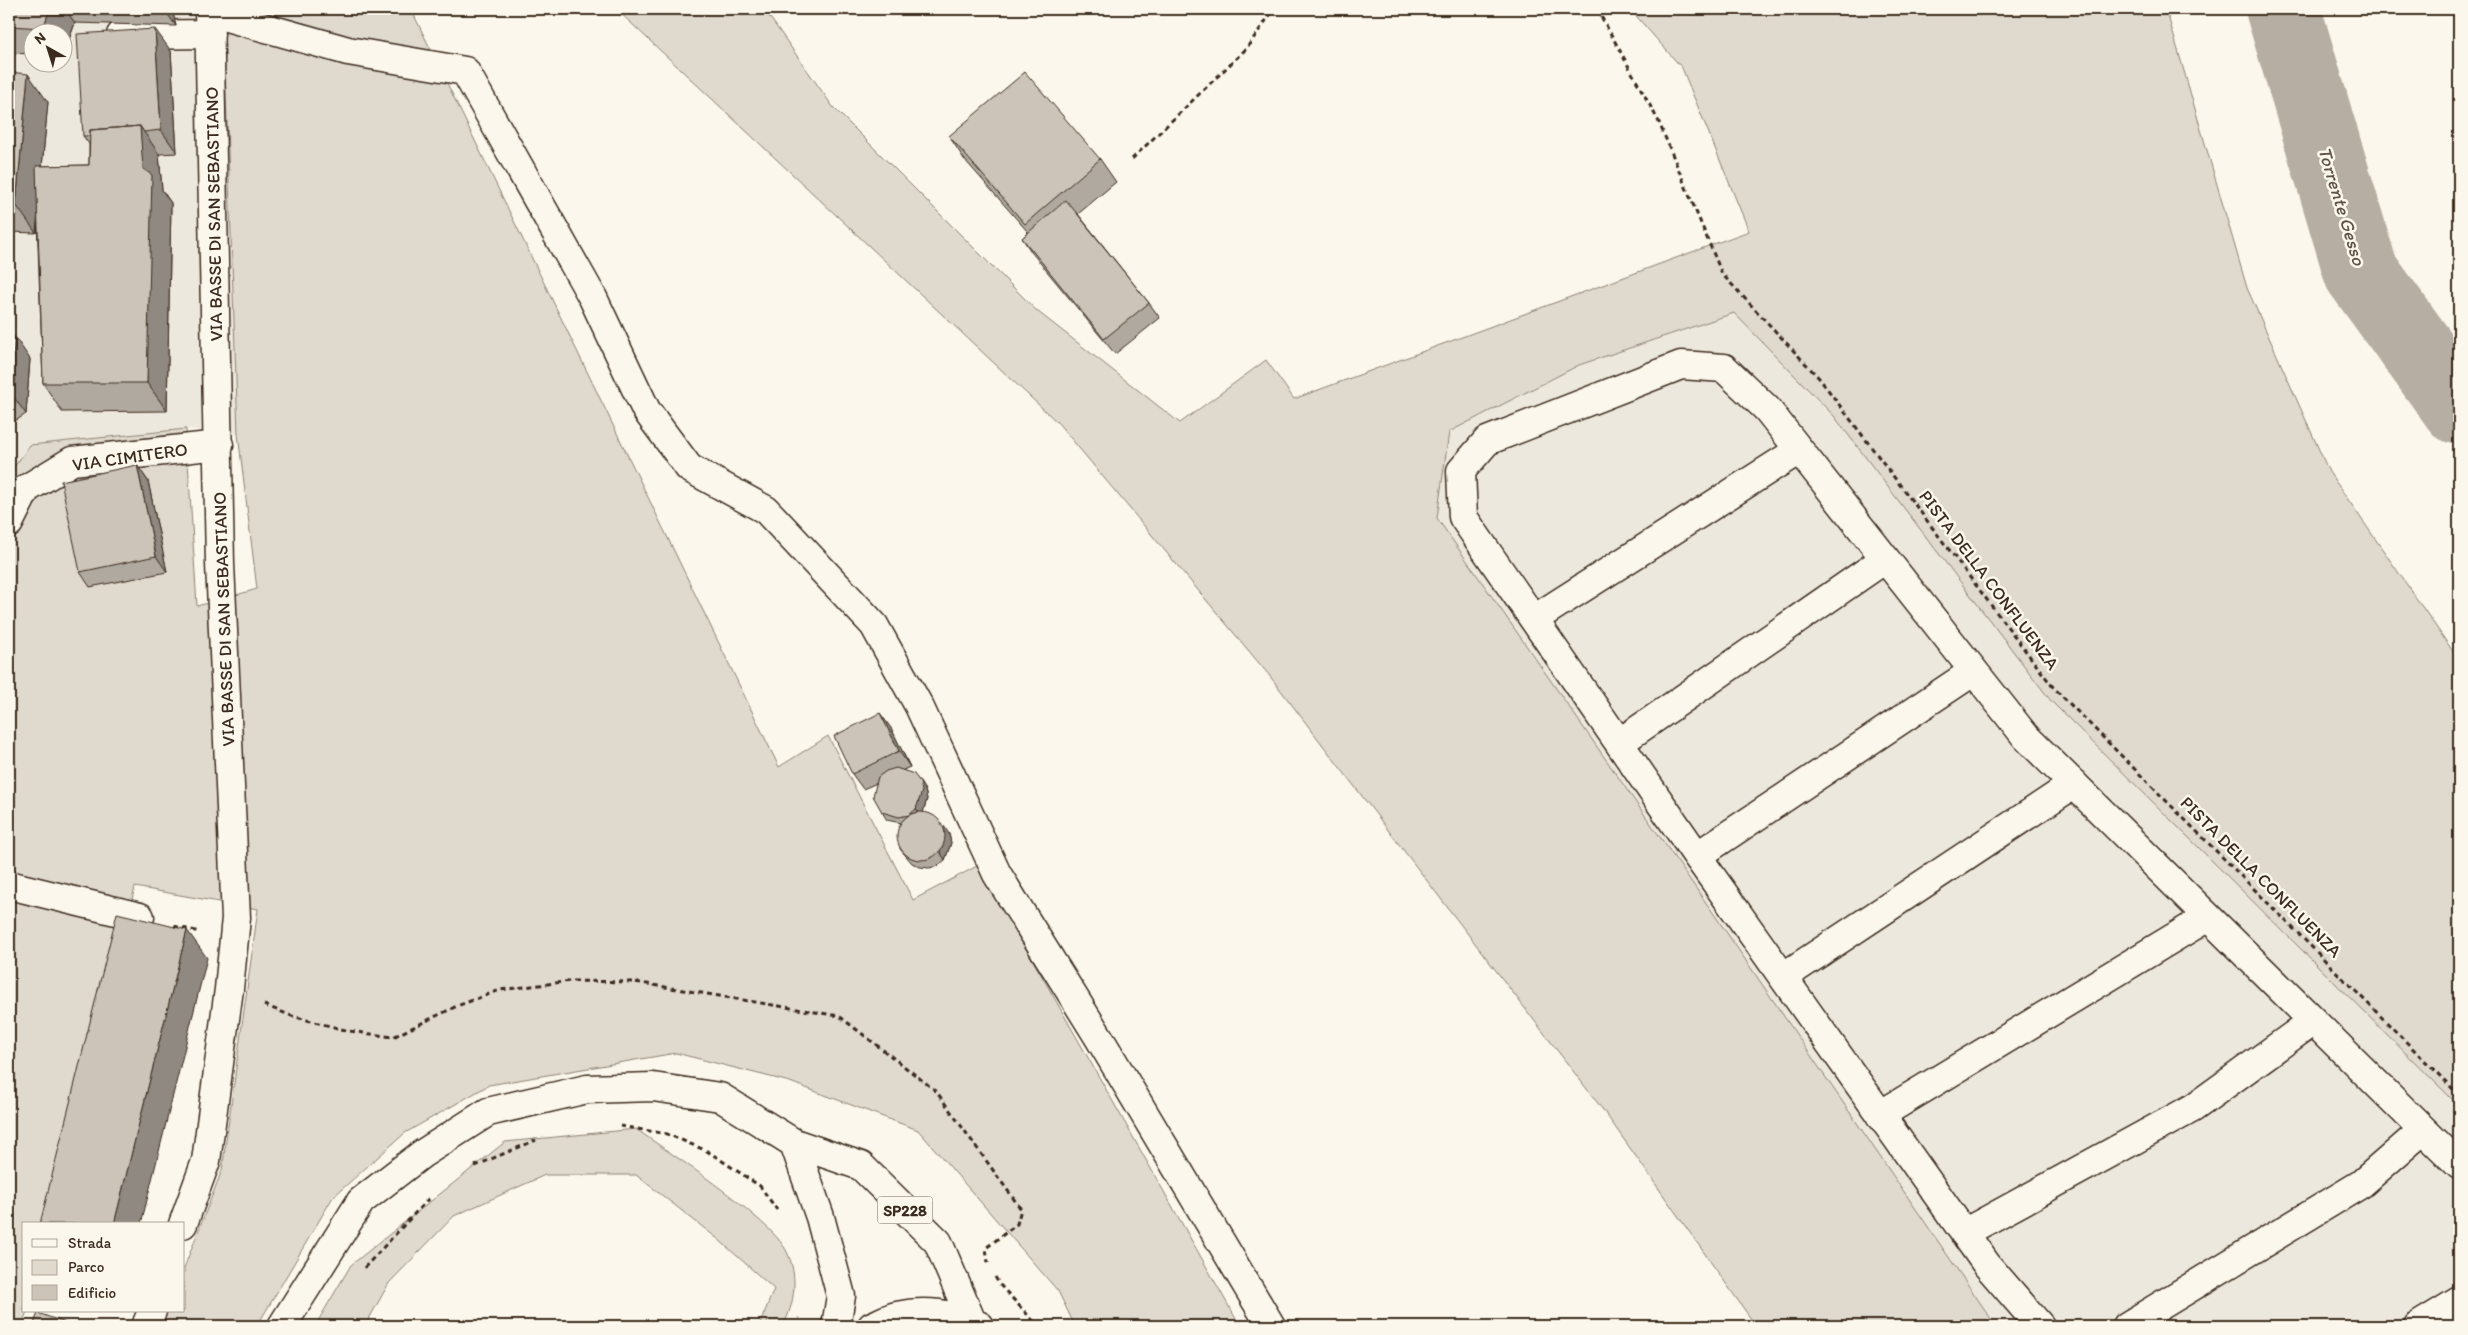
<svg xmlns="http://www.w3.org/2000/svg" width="2468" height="1335" viewBox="0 0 2468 1335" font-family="Itim,sans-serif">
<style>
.built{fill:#ede8dd;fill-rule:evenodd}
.green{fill:#dfd9ce;stroke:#8d8276}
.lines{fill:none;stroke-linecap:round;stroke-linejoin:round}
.river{stroke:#b6aea2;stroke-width:75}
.minor-casing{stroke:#3b2a1e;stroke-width:31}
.major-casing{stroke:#3b2a1e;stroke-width:31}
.path{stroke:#3b2a1e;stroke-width:3;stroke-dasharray:5 4;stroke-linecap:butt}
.minor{stroke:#fbf7ec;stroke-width:28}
.major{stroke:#fbf7ec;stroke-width:28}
.wall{fill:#afa99f;stroke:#3b2a1e}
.shaded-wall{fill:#8f8982;stroke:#3b2a1e}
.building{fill:#ccc4b9;stroke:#3b2a1e}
.labels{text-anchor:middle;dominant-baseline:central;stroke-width:5;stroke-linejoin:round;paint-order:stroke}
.shield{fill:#fbf7ec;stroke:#75685c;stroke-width:1}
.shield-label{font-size:16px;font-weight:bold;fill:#3b2a1e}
.street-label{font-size:18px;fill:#3b2a1e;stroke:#fbf7ec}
.water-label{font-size:19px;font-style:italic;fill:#605246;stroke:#fbf7ec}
</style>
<rect width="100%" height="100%" fill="#fbf7ec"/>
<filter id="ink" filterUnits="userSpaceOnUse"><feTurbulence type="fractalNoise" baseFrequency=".02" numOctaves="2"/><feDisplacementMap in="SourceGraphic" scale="10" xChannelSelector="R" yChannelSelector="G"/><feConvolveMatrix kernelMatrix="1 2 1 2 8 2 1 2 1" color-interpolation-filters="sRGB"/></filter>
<g filter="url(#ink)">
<path class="built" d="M9,9H223L238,434L186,429L30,445L9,474ZM32,32H62V62H32Z
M1735,313L1834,416L2051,701L2459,1106V1326H1996L1716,917L1437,518L1449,432L1579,365Z"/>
<path class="green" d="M223,9H411L779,767L828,736L913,900L979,865L1240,1326H1075L1058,1291L918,1130L790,1082L676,1053L489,1085L405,1133L333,1197L257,1326H161L167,1311H184V1268L222,1170L258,909L135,887L52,1224H24V1311H27L22,1326H9V474L30,445L186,429L197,606L257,589L238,434Z
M616,9H764L833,107L1037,311L1180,423L1266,360L1294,399L1749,231L1682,68L1630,9H2166L2247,288L2329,472L2459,660V1106L2051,701L1834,416L1734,313L1579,365L1449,432L1437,518L1716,917L1996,1326H1756L1603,1110L1269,675L1058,423Z
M636,1129C677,1158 720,1185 758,1219C768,1228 779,1238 786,1250C799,1275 795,1303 783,1326H759L774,1289L718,1239L636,1175H545L454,1216L389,1283L365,1326H315L351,1265L505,1142Z"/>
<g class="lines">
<path class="river" d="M2283,9L2361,272L2459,407"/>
<defs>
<path id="minor" d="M209,12L348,51L465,71L593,298L646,410L689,468L766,510L874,625L919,706L997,874L1098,1036L1271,1326
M121,35L210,34
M9,523L26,489L72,461L219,445
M1534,619L1799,450
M1619,743L1885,559
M1697,856L1974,671
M9,885L140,917
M1783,977L2074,784
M1880,1115L2208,917
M183,1224L206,1161L229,989L236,918L220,564L209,9
M1964,1233L2193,1108L2313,1021
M146,1326L152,1311
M2040,1326L1987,1265L1697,856L1463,517L1461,471L1487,441L1681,365L1724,368L1767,409L2026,737L2459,1165
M2127,1326L2361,1184L2423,1130
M2418,1326L2459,1301"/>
<path id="major" d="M794,1143L820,1217L841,1296L836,1326
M282,1326L361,1201L422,1154L488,1112L587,1089L653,1087L720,1097L794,1143L861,1166L938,1242L972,1322
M872,1326C880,1323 888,1318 897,1316C923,1310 956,1313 980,1326"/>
</defs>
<use href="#minor" class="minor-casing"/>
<use href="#major" class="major-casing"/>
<path class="path" d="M1597,9L1658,120L1722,274L1819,378L2053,687L2459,1095
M1132,159L1246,49L1274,9
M174,926L200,932
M264,1005L292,1016L349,1031L393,1037L457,1006L500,990L571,981L635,982L839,1016L936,1091L1021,1209L1017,1224L986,1248L988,1263
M620,1126L667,1134L707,1151L760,1186L777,1210
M475,1166L536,1140
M364,1268L431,1196
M995,1277L1000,1285L1038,1326
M794,1326L799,1318"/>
<use href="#minor" class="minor"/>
<use href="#major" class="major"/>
</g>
<path class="wall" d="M9,9H172L176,26L75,23L63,56L62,32H32V54L9,53Z
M171,51L177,153L159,154L162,190L171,203L167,411L62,412L43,383L37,219L36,233L9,232V72L48,102L42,166L89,165V144L83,136Z
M949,136L1100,159L1116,182L1078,214L1149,303L1160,318L1115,354L1032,253L1022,238L1028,232L964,159Z
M9,337L30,359L26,414L9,425Z
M137,465L148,481L167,572L90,587L80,572Z
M891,728L910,767L903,770L925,790L927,799L923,812L949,834L951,843L945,860L938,866L929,868L920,867L912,863L900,849L901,823L887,820L882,812L877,783L863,789L852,774Z"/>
<path class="shaded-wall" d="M50,9H65L75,23L63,56L62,32H46L43,28Z
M164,9H172L176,26Z
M155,29L171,51L177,153L161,130Z
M28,74L48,102L36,233L16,205Z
M140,126L159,154L162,190L171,203L167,411L147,383Z
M15,337L30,359L26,414L10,392Z
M137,465L148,481L167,572L156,556Z
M880,713L891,728L910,767L899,751Z
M920,782L925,790L927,799L922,816L916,809Z
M944,826L949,834L951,843L945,860L940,852Z
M187,930L207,958L141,1224H114Z"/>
<path class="building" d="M9,9H50L43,28L9,26Z
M155,29L161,130L144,132L140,126L90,130V136H83L77,34Z
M9,72L28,74L16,205H9Z
M1025,72L1100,159L1025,224L949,136Z
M140,126L143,169L152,175L147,383H43L36,166L89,165L90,130Z
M1066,200L1149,303L1104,339L1022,238Z
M9,337H15L10,392L9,393Z
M137,465L156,556L80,572L61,481Z
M880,713L899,751L852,774L834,736Z
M896,768L914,774L920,782L922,791L916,809L909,815L899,817L882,812L873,796L878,777L886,771Z
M897 836a24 24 0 1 1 48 0a24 24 0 1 1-48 0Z
M117,913L187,930L114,1224H40Z
M38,1313L74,1326H33Z"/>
</g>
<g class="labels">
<rect class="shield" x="877.5" y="1196.5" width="55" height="27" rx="4"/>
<g class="shield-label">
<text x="905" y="1210">SP228</text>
</g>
<g class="street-label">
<text transform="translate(214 214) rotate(-91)">VIA BASSE DI SAN SEBASTIANO</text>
<text transform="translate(130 457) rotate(-8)">VIA CIMITERO</text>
<text transform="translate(1989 580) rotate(53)">PISTA DELLA CONFLUENZA</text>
<text transform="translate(224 619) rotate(-92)">VIA BASSE DI SAN SEBASTIANO</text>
<text transform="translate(2261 877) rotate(45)">PISTA DELLA CONFLUENZA</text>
</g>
<g class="water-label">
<text transform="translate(2342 206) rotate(73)">Torrente Gesso</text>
</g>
</g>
<rect width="2468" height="1335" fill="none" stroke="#fbf7ec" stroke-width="30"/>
<rect x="15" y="15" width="2438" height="1305" fill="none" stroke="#3b2a1e" stroke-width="2" filter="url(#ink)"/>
<rect x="22" y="1222" width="162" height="90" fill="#fbf7ec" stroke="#aea59a"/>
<rect x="32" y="1239" width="25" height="8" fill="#fbf7ec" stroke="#aea59a"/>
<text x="68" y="1248" font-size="15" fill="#3b2a1e">Strada</text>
<rect x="32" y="1260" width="25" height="15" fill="#dfd9ce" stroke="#aea59a"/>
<text x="68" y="1272" font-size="15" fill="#3b2a1e">Parco</text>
<rect x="32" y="1285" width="25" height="15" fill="#ccc4b9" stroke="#aea59a"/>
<text x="68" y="1298" font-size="15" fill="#3b2a1e">Edificio</text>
<g transform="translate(48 48) rotate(321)"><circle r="24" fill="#fbf7ec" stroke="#aea59a"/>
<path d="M0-4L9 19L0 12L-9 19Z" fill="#3b2a1e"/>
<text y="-8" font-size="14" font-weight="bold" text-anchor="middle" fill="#3b2a1e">N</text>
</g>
</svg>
